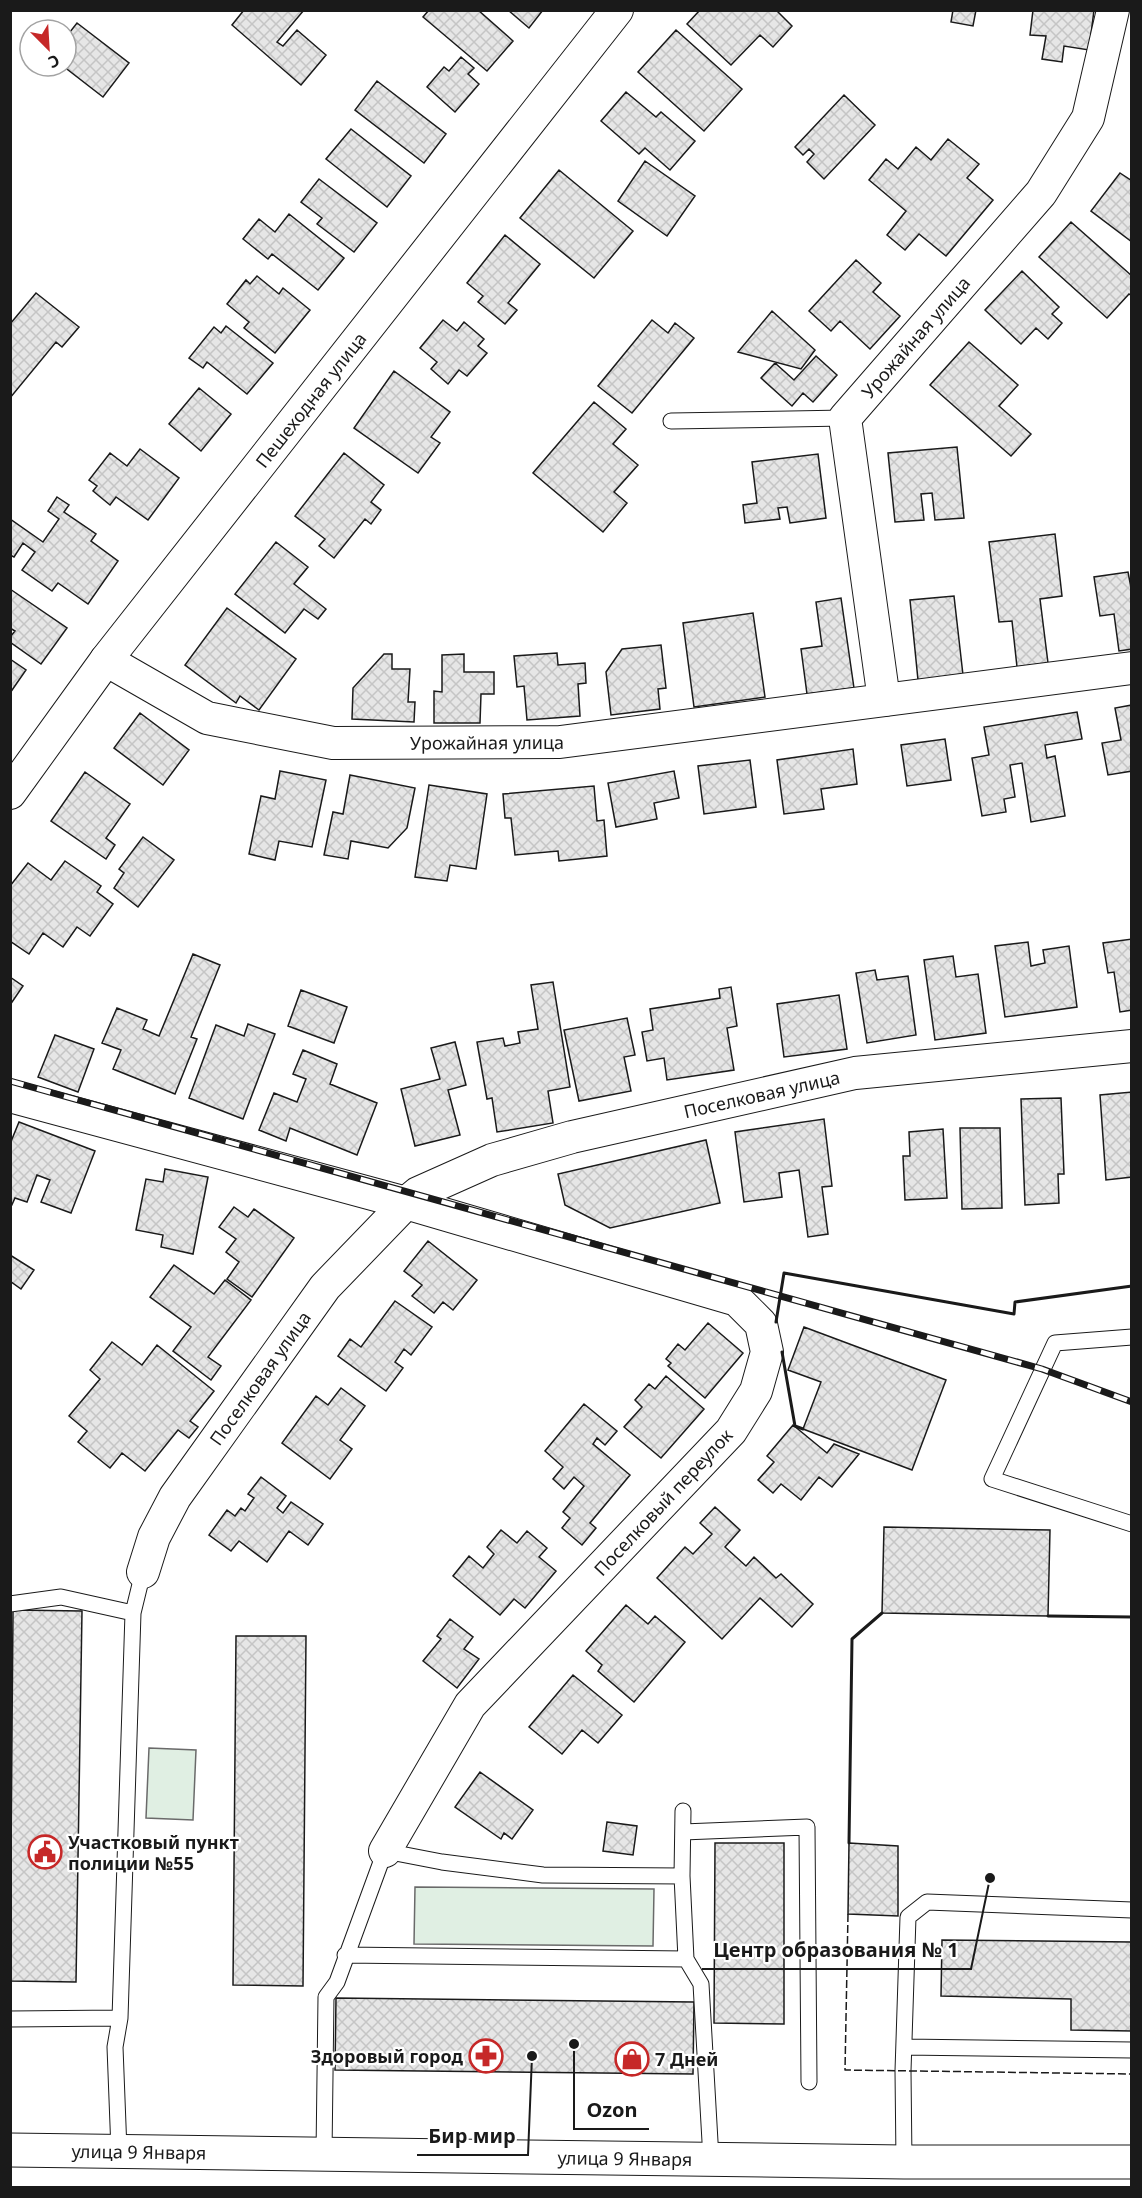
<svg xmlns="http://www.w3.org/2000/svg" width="1142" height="2198" viewBox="0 0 1142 2198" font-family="'Noto Sans',sans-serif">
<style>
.park{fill:#e0efe3;stroke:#6a6a6a;stroke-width:1.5}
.building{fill:url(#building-cross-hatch);stroke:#1a1a1a;stroke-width:1.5}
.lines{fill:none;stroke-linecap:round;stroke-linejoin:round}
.lane-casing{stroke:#1a1a1a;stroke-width:17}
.street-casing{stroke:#1a1a1a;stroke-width:34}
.secondary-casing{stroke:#1a1a1a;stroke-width:35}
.lane{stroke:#fff;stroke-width:15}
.street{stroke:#fff;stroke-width:32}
.secondary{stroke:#fff;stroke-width:33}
.rail-casing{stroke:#1a1a1a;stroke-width:7}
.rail{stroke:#fff;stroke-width:4.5;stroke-dasharray:14;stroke-linecap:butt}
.fence{stroke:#1a1a1a;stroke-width:1.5;stroke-dasharray:8 3;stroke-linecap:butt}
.wall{stroke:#1a1a1a;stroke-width:3}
.labels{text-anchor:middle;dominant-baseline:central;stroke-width:4.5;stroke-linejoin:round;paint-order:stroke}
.street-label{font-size:18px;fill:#1a1a1a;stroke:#fff}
.poi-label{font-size:18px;font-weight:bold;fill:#1a1a1a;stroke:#fff;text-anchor:start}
.leader{fill:none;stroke:#1a1a1a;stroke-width:2}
.callout-dot{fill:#1a1a1a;stroke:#fff;stroke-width:2}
.callout-label{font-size:20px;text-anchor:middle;font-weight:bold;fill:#1a1a1a;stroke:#fff;stroke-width:4.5;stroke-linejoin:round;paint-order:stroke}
</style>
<defs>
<pattern id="building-cross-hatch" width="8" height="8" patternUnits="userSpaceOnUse" patternTransform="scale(1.5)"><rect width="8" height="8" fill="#e6e6e6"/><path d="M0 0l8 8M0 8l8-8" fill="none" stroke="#c5c5c5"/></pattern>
</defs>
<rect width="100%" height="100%" fill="#fff"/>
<path class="park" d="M149,1748L196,1750L193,1820L146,1818Z
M415,1887L654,1889L653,1946L414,1944Z"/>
<path class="building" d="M244,10H304L277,42L283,46L297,30L326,55L301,85L232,25Z
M429,10H478L513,41L487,71L423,17Z
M508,10H543L529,28Z
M700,10H776L792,26L773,47L760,35L731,65L687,24Z
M953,10H976L973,26L951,22Z
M1033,10H1094L1089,50L1064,46L1062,62L1042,59L1046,36L1030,35Z
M77,23L129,63L103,97L63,66H66V37Z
M676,30L742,89L704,131L638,72Z
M461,57L474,68L468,74L479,84L455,112L427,87L444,67L449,71Z
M377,81L446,134L424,163L355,110Z
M626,92L656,117L661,112L695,141L670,170L645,148L639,154L601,121Z
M844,95L875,125L824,179L807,162L814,154L809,149L803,155L795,147Z
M351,129L411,176L387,207L326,159Z
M948,139L979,164L967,178L993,200L946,256L919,234L905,250L887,235L906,211L869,180L886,159L898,169L916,147L931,160Z
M645,161L695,196L667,236L618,201Z
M559,170L633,231L594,278L520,218Z
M1120,173L1132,181V242L1091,211Z
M319,179L377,223L354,252L317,224L322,218L301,202Z
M289,214L344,258L318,290L272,254L268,259L243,239L259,219L275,232Z
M1071,222L1132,276V296L1129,294L1107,318L1039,257Z
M505,235L540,264L508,303L517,310L505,324L478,302L483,296L467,283Z
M856,260L881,283L873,292L900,316L870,349L840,321L831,331L809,311Z
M1022,271L1059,307L1052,314L1062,323L1048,339L1036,328L1021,344L985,310Z
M257,276L279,294L283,288L310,310L275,353L244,328L249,322L227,304L246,280L250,284Z
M36,293L79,327L62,347L56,342L10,398V324Z
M772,311L815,350L801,369L738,352Z
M443,320L457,331L464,322L484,339L478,346L487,353L467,376L459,370L448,384L431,369L437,362L420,348Z
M652,320L668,333L675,323L694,338L632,413L598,386Z
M226,326L273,363L247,394L207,362L203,368L189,358L214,327L221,333Z
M969,342L1018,385L999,406L1031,434L1011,456L930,385Z
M816,356L837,375L813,402L803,393L792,406L761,378L775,363L794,380Z
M394,371L450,412L431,437L440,443L418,473L354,428Z
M199,388L231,414L201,451L169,424Z
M594,402L626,429L613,444L638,465L614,492L627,503L603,532L533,473Z
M957,447L964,518L935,520L932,493L921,494L924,520L895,522L888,453Z
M140,449L179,478L148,520L116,497L110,505L93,491L97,486L89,480L110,453L127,466Z
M344,453L384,485L371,502L381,510L371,524L365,519L334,558L319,546L325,539L295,516Z
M818,454L826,518L790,523L787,507L778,508L780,519L745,523L743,505L757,503L752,462Z
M57,497L69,505L64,512L96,534L91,541L118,561L88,604L58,583L52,591L22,570L35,552L23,543L14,557L10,555V519L43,542L59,519L48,511Z
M1055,534L1062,596L1040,599L1048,663L1017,667L1012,621L999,622L989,542Z
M276,542L308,567L294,584L326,609L318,619L304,609L285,633L235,594Z
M1128,572L1132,593V649L1119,651L1114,614L1100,616L1094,577Z
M10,589L67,628L41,664L10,642V637L15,631L10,628Z
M954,596L963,675L918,680L910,600Z
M841,598L854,688L807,694L801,649L822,646L816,602Z
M227,608L296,659L259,710L240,696L236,703L185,665Z
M753,613L765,697L694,707L683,623Z
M661,645L666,688L658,689L660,709L611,715L606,672L622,649Z
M557,653L558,665L585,663L586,683L578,684L580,716L527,720L524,686L517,687L514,656Z
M384,654H392V669H410L408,702H415L414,722L352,719L353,688Z
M464,654V672H494V694H481L480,723H434V691L442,692V655Z
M10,659L26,670L10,693Z
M1132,705V771L1108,775L1102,743L1121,740L1115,708Z
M1077,712L1082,739L1045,745L1047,758L1055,756L1065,816L1031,822L1022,763L1010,765L1015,797L1004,799L1006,812L982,816L972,758L989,755L984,727Z
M140,713L189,750L163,785L114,748Z
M945,739L951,780L907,786L901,745Z
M853,749L857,784L821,789L824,809L784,814L777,760Z
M750,760L756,807L704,814L698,766Z
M280,771L326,780L312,847L279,841L275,860L249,854L261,796L275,799Z
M674,771L679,798L654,803L657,819L616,827L608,783Z
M85,772L130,804L106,838L115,845L106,859L51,821Z
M350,775L415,788L407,828L388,848L351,841L348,859L324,855L333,812L343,814Z
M429,785L487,794L476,869L450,865L447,881L415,877Z
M594,786L597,821L604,820L607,856L559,861L558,851L515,855L511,818H505L503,794Z
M143,837L174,860L138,907L114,888L124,873L119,869Z
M65,861L101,886L97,892L113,904L90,936L77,927L63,947L43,933L29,954L10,941V886L28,863L51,880Z
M1132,939V1010L1120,1012L1114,972L1108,973L1103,943Z
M1028,942L1031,966L1045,963L1043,950L1069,946L1077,1007L1005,1017L995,946Z
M193,954L220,965L191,1037L197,1039L175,1094L113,1069L121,1050L102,1043L117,1008L147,1020L143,1029L159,1036Z
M953,956L956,977L978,974L986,1033L935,1040L924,960Z
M875,970L877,980L908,976L916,1035L867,1043L856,973Z
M10,977L23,986L10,1005Z
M553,982L570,1087L548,1091L553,1123L497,1132L492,1098L487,1099L477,1042L503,1038L505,1046L520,1043L518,1032L538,1029L531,985Z
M731,987L737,1026L727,1028L734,1070L667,1080L664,1058L647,1061L642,1032L653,1030L650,1009L720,998L719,989Z
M301,990L347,1007L334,1043L288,1026Z
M839,995L847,1049L784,1057L777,1004Z
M627,1018L635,1055L624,1057L631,1091L579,1101L564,1030Z
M248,1024L275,1034L243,1119L189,1098L216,1025L244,1036Z
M55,1035L94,1049L78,1092L38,1077Z
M455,1042L466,1085L448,1090L460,1135L415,1146L401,1089L440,1079L431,1048Z
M303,1050L337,1064L330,1084L377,1103L357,1155L290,1128L286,1141L259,1130L274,1093L297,1102L306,1079L293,1074Z
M1132,1092V1177L1106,1180L1100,1095Z
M1061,1098L1064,1174H1058L1059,1203L1025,1205L1021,1099Z
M824,1119L832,1186L822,1187L828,1234L808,1237L799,1170L779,1173L782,1197L744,1202L735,1132Z
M19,1122L95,1151L71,1213L41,1202L50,1180L37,1175L27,1202L15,1198L10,1209V1144Z
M960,1128H1000L1002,1208L962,1209Z
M943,1129L947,1198L905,1200L903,1156H910L909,1132Z
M706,1140L720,1203L610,1228L565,1205L558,1174Z
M165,1169L208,1177L193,1254L161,1247L163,1235L136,1230L146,1179L163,1182Z
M234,1207L248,1217L254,1209L294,1238L252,1297L227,1279L239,1262L226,1252L236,1239L219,1227Z
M428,1241L477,1280L453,1310L443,1302L434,1313L412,1296L422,1285L404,1271Z
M10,1255L34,1270L21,1289L10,1281Z
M174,1265L214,1294L225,1280L251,1300L208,1357L221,1366L211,1380L173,1351L191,1327L150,1297Z
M395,1301L432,1327L411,1355L404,1349L395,1362L403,1368L386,1391L338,1356L350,1339L361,1347Z
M708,1323L743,1353L705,1398L668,1366L671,1363L666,1359L678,1344L685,1350Z
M804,1327L946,1380L912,1470L803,1429L821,1382L788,1370Z
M112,1342L142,1365L157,1345L214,1391L190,1421L198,1427L189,1438L178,1430L145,1471L122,1453L110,1468L78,1442L87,1431L69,1416L100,1379L90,1370Z
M666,1376L704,1409L661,1458L624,1427L642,1407L635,1400L649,1384L655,1389Z
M341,1388L365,1406L340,1440L352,1449L330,1479L282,1443L316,1396L328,1405Z
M584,1404L617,1431L605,1445L597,1438L593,1444L630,1475L590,1523L596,1528L582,1545L562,1528L570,1518L563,1512L584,1486L574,1477L564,1489L553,1479L563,1467L545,1451Z
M793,1425L827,1453L834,1444L859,1454L832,1487L819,1477L801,1500L781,1484L773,1493L758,1480L774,1462L767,1456Z
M261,1477L286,1496L277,1508L283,1513L291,1502L323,1524L308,1545L289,1531L267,1562L239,1541L231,1551L209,1535L227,1510L235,1516L241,1508L245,1511L254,1498L248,1494Z
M715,1507L740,1530L725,1547L746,1566L754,1557L776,1578L781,1574L813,1604L792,1627L760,1598L722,1639L657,1578L685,1547L693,1554L712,1534L700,1523Z
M884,1527L1050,1530L1048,1616L882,1613Z
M501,1530L517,1543L527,1531L547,1548L539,1557L556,1571L525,1608L514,1599L500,1615L453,1576L469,1556L483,1568L494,1554L487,1547Z
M626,1605L648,1624L655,1616L685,1642L634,1702L598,1671L602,1665L586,1651Z
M13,1610L82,1611L76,1982L10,1981Z
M450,1619L473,1637L464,1649L479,1659L457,1688L423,1661L441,1639L437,1636Z
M236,1636H306L303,1986L233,1985Z
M573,1675L622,1715L598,1743L582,1730L562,1754L529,1727Z
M480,1772L533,1810L512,1839L504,1833L501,1839L455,1807Z
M607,1822L637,1826L633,1855L603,1851Z
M715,1843H784V2024L714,2023Z
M849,1843L898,1846V1916L848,1914Z
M942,1940L1132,1942V2031L1071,2030V1999L941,1996Z
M336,1998L694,2002L693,2074L335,2070Z"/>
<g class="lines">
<defs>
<path id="lane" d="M671,421L845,418
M1132,1337L1055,1343L992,1479L1132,1524
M10,1604L61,1597L133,1613
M683,1811L682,1876L686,1959L701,1984L711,2159
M683,1832L807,1827L809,2082
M345,1955L686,1959
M10,2019L120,2018
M904,2047L1132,2050
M119,2151L115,2047L120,2018L133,1613L143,1572
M324,2154L326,1997L337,1982L385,1851L442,1862L543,1875L682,1876
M904,2162L903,2071L908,1917L927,1902L1132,1910"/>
<g id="street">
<path id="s1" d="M106,660L207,718L333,743L560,742L1132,668"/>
<path id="s2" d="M884,700L845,418L1041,193L1088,118L1113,10"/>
<path id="s3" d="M10,793L106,660L617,10"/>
<path d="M10,1096L406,1203L737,1300L761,1324L767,1352L756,1391L731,1431L470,1705L385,1851"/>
<path id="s4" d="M143,1572L154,1537L175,1497L325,1287L406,1203L418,1193L492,1160L572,1137L855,1073L1132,1046"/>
</g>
<g id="secondary">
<path id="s5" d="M10,2150L904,2162H1132"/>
</g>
</defs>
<use href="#lane" class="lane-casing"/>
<use href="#street" class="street-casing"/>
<use href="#secondary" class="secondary-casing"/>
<use href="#lane" class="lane"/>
<use href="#street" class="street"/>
<use href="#secondary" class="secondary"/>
<defs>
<path id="rail" d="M10,1081L1042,1369L1132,1402"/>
</defs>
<use href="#rail" class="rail-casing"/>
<use href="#rail" class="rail"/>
<path class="fence" d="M848,1914L845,2070L1132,2074"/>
<path class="wall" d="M776,1322L784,1273L1014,1314L1015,1302L1132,1286
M782,1352L795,1426L803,1429
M1048,1616L1132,1617
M849,1843L852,1639L882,1613"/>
</g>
<defs>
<symbol id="civic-ring" viewBox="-11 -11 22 22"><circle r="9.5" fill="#fff" stroke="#c62828" stroke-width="1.5"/><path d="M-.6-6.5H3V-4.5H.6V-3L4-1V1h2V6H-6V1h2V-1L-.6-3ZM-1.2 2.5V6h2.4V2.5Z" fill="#c62828"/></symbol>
<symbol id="pharmacy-ring" viewBox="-11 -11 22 22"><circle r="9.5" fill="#fff" stroke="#c62828" stroke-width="1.5"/><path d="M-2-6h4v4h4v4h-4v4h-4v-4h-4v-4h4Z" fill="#c62828"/></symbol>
<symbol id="shop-ring" viewBox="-11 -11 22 22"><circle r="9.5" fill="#fff" stroke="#c62828" stroke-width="1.5"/><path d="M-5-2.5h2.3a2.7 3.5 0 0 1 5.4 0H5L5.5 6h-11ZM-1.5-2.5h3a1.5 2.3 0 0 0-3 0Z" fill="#c62828"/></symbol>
</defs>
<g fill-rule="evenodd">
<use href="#civic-ring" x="26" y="1833" width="38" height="38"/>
<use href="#pharmacy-ring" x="467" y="2037" width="38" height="38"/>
<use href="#shop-ring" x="613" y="2040" width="38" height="38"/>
</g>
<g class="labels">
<g class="street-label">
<text stroke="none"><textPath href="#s2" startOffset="392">Урожайная улица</textPath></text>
<text stroke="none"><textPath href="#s3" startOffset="495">Пешеходная улица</textPath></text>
<text stroke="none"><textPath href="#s1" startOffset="399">Урожайная улица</textPath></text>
<text stroke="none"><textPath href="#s4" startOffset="831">Поселковая улица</textPath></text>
<text stroke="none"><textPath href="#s4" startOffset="228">Поселковая улица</textPath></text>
<text transform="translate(663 1502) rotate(-47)">Поселковый переулок</text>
<text stroke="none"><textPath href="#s5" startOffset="129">улица 9 Января</textPath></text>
<text stroke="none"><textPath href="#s5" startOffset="615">улица 9 Января</textPath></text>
</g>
<g class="poi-label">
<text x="68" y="1842">Участковый пункт<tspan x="68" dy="21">полиции №55</tspan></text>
<text x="463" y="2056" text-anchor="end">Здоровый город</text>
<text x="655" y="2059">7 Дней</text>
</g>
</g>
<path class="leader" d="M990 1878L971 1969H702M574 2044L574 2129H649M532 2056L528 2155H417"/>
<g class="callout-dot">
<circle cx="990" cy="1878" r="6"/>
<circle cx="574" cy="2044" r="6"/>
<circle cx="532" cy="2056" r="6"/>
</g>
<g class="callout-label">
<text x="836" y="1957">Центр образования № 1</text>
<text x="612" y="2117">Ozon</text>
<text x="472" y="2143">Бир мир</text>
</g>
<rect width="1142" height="2198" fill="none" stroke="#1a1a1a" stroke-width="24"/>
<g transform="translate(48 48) rotate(156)"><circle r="28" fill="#ffffff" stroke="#a3a3a3" stroke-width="1.5"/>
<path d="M0-4.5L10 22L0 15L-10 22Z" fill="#c62828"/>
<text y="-9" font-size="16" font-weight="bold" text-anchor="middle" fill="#1a1a1a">С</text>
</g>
</svg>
